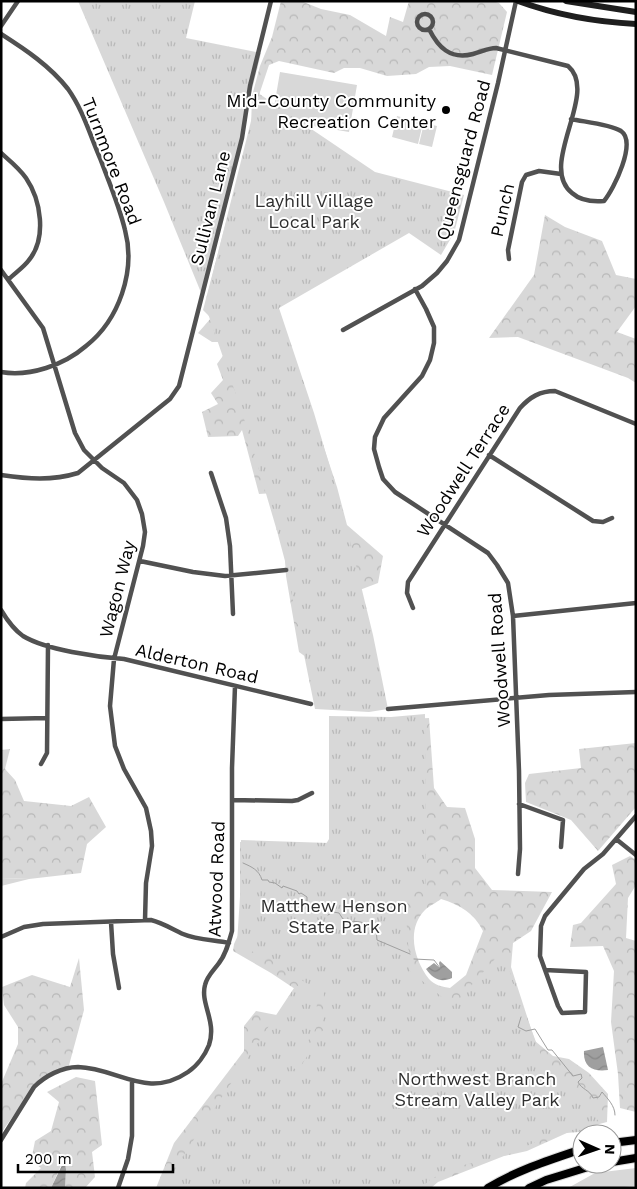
<svg xmlns="http://www.w3.org/2000/svg" width="637" height="1189" viewBox="0 0 637 1189" font-family="'Work Sans',sans-serif">
<style>
.green{fill:#d8d8d8}
.forest{fill:url(#forest-crowns);fill-rule:evenodd}
.park{fill:url(#park-tufts)}
.water{fill:url(#water-waves)}
.lines{fill:none;stroke-linecap:round;stroke-linejoin:round}
.stream{stroke:#9f9f9f;stroke-width:1}
.motorway-casing{stroke:#dbdbdb;stroke-width:10}
.minor{stroke:#515151;stroke-width:4.5}
.secondary{stroke:#1e1e1e;stroke-width:6}
.motorway{stroke:#000;stroke-width:8}
.poi-dot{fill:#000;stroke:#fff;stroke-width:2}
.labels{text-anchor:middle;dominant-baseline:central;stroke-width:4;stroke-linejoin:round;paint-order:stroke}
.poi-label{font-size:18px;fill:#000;stroke:#fff;text-anchor:end}
.street-label{font-size:18px;fill:#000;stroke:#fff}
.park-label{font-size:18px;fill:#2f2f2f;stroke:#fff}
</style>
<defs>
<pattern id="forest-crowns" width="20" height="18" patternUnits="userSpaceOnUse" patternTransform="scale(1.25)"><rect width="20" height="18" fill="#d8d8d8"/><path d="M2 6a3 3 0 1 1 6 0M12 15a3 3 0 1 1 6 0" fill="none" stroke="#b8b8b8"/></pattern>
<pattern id="park-tufts" width="24" height="20" patternUnits="userSpaceOnUse" patternTransform="scale(1.25)"><rect width="24" height="20" fill="#d8d8d8"/><path d="M3 7l-1-3M5 7V3M7 7l1-3M15 17l-1-3M17 17v-4M19 17l1-3" fill="none" stroke="#b8b8b8"/></pattern>
<pattern id="water-waves" width="16" height="10" patternUnits="userSpaceOnUse" patternTransform="scale(1.25)"><rect width="16" height="10" fill="#9f9f9f"/><path d="M0 5q4-4 8 0t8 0" fill="none" stroke="#878787"/></pattern>
</defs>
<rect width="100%" height="100%" fill="#fff"/>
<path class="green" d="M280,72L357,85L349,132L272,119Z
M397,116L423,123L418,144L392,137Z
M424,123L437,126L432,147L419,144Z
M1,878L29,879L1,886Z
M636,1168V1186L613,1188H568L595,1173Z"/>
<path class="forest" d="M281,1H301L321,9L350,15L386,36L390,17L403,22L409,1H493L499,3L507,12L492,75L450,66L429,67L416,74L387,76L360,68H344L334,73L279,61L269,65L260,92L257,142L240,196L337,487L347,525L383,556L378,583L357,591L321,668L299,652L286,576L284,543L274,493L259,494L242,430L238,436L208,437L202,412L218,404L211,393L223,380L217,364L225,353L222,342H212L198,333L211,318L203,310L251,127L252,96L260,66L272,37Z
M545,215L565,227L602,241L616,275L636,279V306L617,332L636,339V383L628,378L518,337L489,338L534,275Z
M429,718L434,788L447,807L465,808L475,839V868L492,890L552,892L531,931L513,943L511,967L535,1041L553,1056L569,1059L589,1073L608,1094L607,1122L569,1132L527,1151L504,1156L438,1182L431,1188H156L174,1143L244,1051V1026L256,1011L292,1018L304,995L271,973L233,951L234,944L240,931V842L324,847L331,836L387,720ZM441,899C460,905 474,913 483,931L466,975L450,988C443,987 434,985 429,979C414,960 406,929 425,910C429,906 436,903 441,899Z
M636,743V807L598,851L571,820L526,802L525,783L529,774L581,768L579,749Z
M10,749L5,769L15,780L24,801L71,806L89,797L106,827L87,844L81,873L29,879L1,878V750Z
M630,856L636,860V885L628,898L626,938L636,941V1112L620,1108L618,1074L611,1022L614,971L603,946L570,947L573,925L581,923L616,884L612,865Z
M79,958L84,1010L68,1069L50,1075L34,1087L1,1133V1084L18,1044V1027L4,1005L2,987L32,975L70,987Z
M76,1077L95,1081L102,1145L92,1152L95,1177L85,1188H65L66,1169L63,1161L51,1188H25L26,1183L41,1168L31,1161L35,1141L51,1131L59,1102L47,1092Z"/>
<path class="park" d="M78,1H195L186,38L261,53L202,295L164,202Z
M258,93L375,172L464,195L454,233L441,255L409,233L279,308L314,413L342,508L373,635L388,709L369,712L315,709L285,561L277,531L242,412L205,305Z
M425,714L426,886H404L410,971L453,1006L502,951L542,1058L606,1114L579,1132L553,1134L507,1155L455,1167L431,1179L421,1188H164L176,1161L179,1162L296,985L317,998L316,1028L292,1067L298,1071L323,1030L324,991H318L269,958L255,953L237,943L241,881V840L329,843V716L391,717Z"/>
<path class="water" d="M440,961L452,972V978C441,983 433,979 426,969L434,963L440,968L439,963Z
M603,1047L608,1070C593,1072 583,1067 584,1051Z
M64,1161L66,1169L65,1188H51Z"/>
<g class="lines">
<path class="stream" d="M243,863C252,867 259,870 262,880H268L269,882L275,883L282,888L283,886L297,891L299,894L301,893L307,897V903L314,907
M328,915L333,912L339,913L343,919L350,922C360,920 368,924 376,929L377,940L410,954
M414,959L434,960L440,968
M521,1017L518,1027L526,1031L535,1029L548,1050H552L573,1076L581,1074L582,1078L578,1082C581,1089 590,1090 593,1098L599,1097L602,1092C608,1099 615,1106 615,1115"/>
<defs>
<path id="motorway" d="M612,1143L636,1140
M612,1162L636,1158
M488,1188C517,1170 550,1160 582,1149
M529,1188L546,1180L598,1164"/>
</defs>
<use href="#motorway" class="motorway-casing"/>
<path class="minor" d="M417 22a8 8 0 1 1 16 0a8 8 0 1 1-16 0Z
M1,26L18,1
M429,29C438,47 450,60 473,54C481,52 488,48 496,48L568,66C600,93 537,165 572,193C581,201 592,202 604,201C614,189 637,142 621,131C609,124 585,122 571,119
M1,34C26,50 50,66 68,89C83,110 90,135 100,158C109,182 119,205 125,230C136,271 119,320 86,346C64,365 30,377 1,372
M1,153C10,161 19,168 26,178C41,200 47,238 29,260C24,267 15,273 9,279
M509,259L508,250L522,182L526,175L539,171L561,174
M1,270L43,328L75,433L84,450L102,468L124,483L137,500L142,514L145,532L143,546L114,659L110,706L115,746L124,769L146,808L151,831L152,846L146,883L145,920
M415,289L426,309L434,327V343L430,360L422,376L384,418L375,437L374,449L379,467L383,479L395,492L488,553L497,565L508,583L513,616L519,771L520,849L518,874
M343,330L422,286L437,273L447,261L459,240L498,83L516,1
M489,455L593,521L603,522L612,518
M211,473L226,518L230,546L233,614
M1,475C28,479 52,481 78,473L170,399L179,386L242,138L250,86L271,1
M140,561L193,572L225,576L286,570
M413,608L407,593L408,582L520,408C530,397 540,391 555,391L636,424
M1,610C7,620 13,629 23,636C46,650 97,657 124,659L311,704
M513,616L636,603
M388,709L549,695L636,692
M1,719L47,718
M41,764L47,753L48,645
M233,800L292,801L298,800L312,793
M519,804L563,820L561,847
M616,839L636,855
M111,922L113,954L119,988
M1,937L24,927L43,924L151,920C163,923 172,929 183,934C197,940 215,940 229,943
M545,970L586,972L585,1012L562,1013L558,1006L540,956L541,926L545,916L584,869L603,854L636,816
M1,1140L34,1087C45,1076 62,1067 78,1067C118,1068 147,1100 188,1072C197,1066 205,1055 209,1045C217,1021 200,1004 205,985C207,976 214,970 219,963C226,954 229,942 232,931V768L235,686
M118,1188L128,1159L132,1136V1081"/>
<path class="secondary" d="M518,1C556,15 596,22 636,24
M566,1L636,12"/>
<use href="#motorway" class="motorway"/>
</g>
<circle class="poi-dot" cx="446" cy="110" r="5"/>
<g class="labels">
<g class="poi-label">
<text x="436" y="100">Mid-County Community<tspan x="436" dy="21">Recreation Center</tspan></text>
</g>
<g class="street-label">
<text transform="translate(463 160) rotate(-75)">Queensguard Road</text>
<text transform="translate(112 161) rotate(69)">Turnmore Road</text>
<text transform="translate(210 208) rotate(-76)">Sullivan Lane</text>
<text transform="translate(502 210) rotate(-77)">Punch</text>
<text transform="translate(463 470) rotate(-57)">Woodwell Terrace</text>
<text transform="translate(117 589) rotate(-76)">Wagon Way</text>
<text transform="translate(499 660) rotate(-94)">Woodwell Road</text>
<text transform="translate(197 663) rotate(13)">Alderton Road</text>
<text transform="translate(216 879) rotate(-88)">Atwood Road</text>
</g>
<g class="park-label">
<text x="314" y="200">Layhill Village<tspan x="314" dy="21">Local Park</tspan></text>
<text x="334" y="905">Matthew Henson<tspan x="334" dy="21">State Park</tspan></text>
<text x="477" y="1078">Northwest Branch<tspan x="477" dy="21">Stream Valley Park</tspan></text>
</g>
</g>
<rect width="637" height="1189" fill="none" stroke="#000000" stroke-width="5"/>
<g transform="translate(597 1149) rotate(92)"><circle r="24" fill="#ffffff" stroke="#999999"/>
<path d="M0-4L9 19L0 12L-9 19Z" fill="#000000"/>
<text y="-8" font-size="14" font-weight="bold" text-anchor="middle" fill="#000000">N</text>
</g>
<path d="M18 1164v8h155v-8" fill="none" stroke="#000000" stroke-width="2.5"/>
<text x="25" y="1164" font-size="15" fill="#000000" stroke="#ffffff" stroke-width="4" paint-order="stroke">200 m</text>
</svg>
